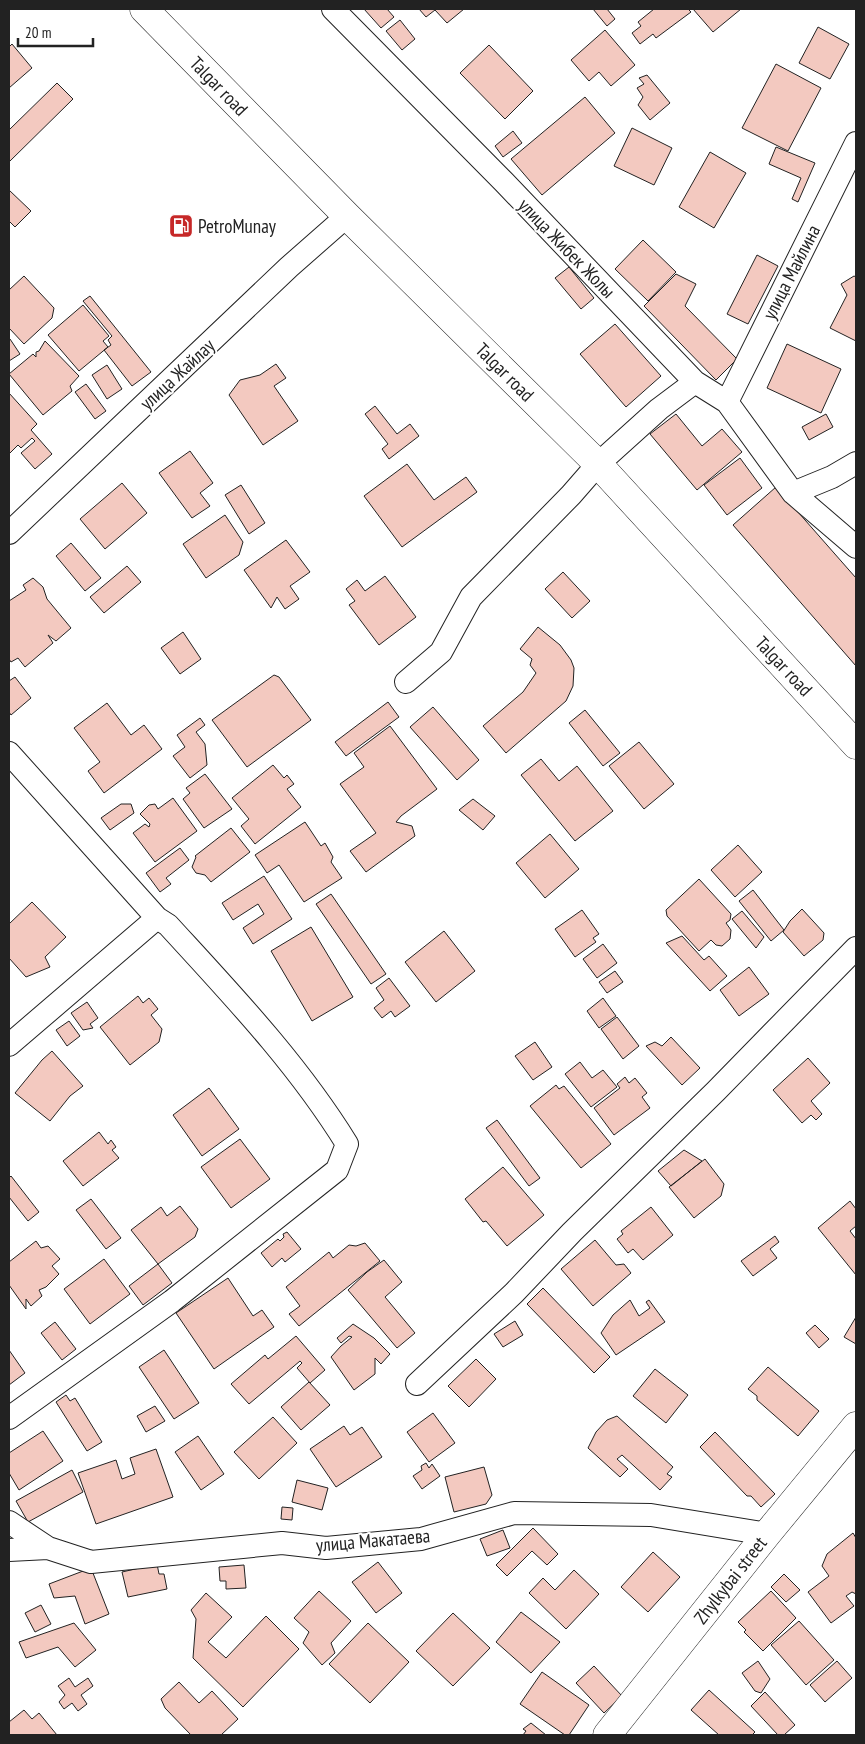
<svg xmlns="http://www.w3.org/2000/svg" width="865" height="1744" viewBox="0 0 865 1744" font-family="'PT Sans Narrow',sans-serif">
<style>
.building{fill:#f3c9c0;stroke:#222}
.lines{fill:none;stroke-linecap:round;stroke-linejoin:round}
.street-casing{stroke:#222;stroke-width:24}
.secondary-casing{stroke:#222;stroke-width:29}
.primary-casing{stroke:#222;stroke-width:29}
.street{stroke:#fff;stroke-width:22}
.secondary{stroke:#fff;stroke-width:28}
.primary{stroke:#fff;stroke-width:28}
.labels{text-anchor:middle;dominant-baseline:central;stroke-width:4;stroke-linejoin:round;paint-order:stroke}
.street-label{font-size:19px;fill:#222;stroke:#fff}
.poi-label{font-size:19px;fill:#222;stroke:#fff;text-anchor:start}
</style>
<rect width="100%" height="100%" fill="#fff"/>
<path class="building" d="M364,9H387L394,17L381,28Z
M419,9H464L447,23L435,10L426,17Z
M593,9H607L615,19L607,26Z
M654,9H688L691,12L656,38L653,34L640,44L632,33L641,26L638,22Z
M693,9H741L713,32Z
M400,20L415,39L402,50L386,31Z
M818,27L849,44L830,79L799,63Z
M605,30L635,65L611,86L599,72L589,81L571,60Z
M12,44L32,68L9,88V47Z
M489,45L533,91L505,119L460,73Z
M776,64L821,88L788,151L742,128Z
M647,75L670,103L650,120L638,105L643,97L637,88L644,84L639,78Z
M57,83L73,99L9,162V130Z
M585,97L615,133L542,195L511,159Z
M632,128L672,148L654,185L614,166Z
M513,131L522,143L503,157L495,146Z
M776,147L815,163L798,202L792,199L801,178L769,164Z
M710,152L746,173L714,228L679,207Z
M9,190L31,211L15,227L9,221Z
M643,240L676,272L648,301L615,269Z
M757,255L778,266L748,324L727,314Z
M569,267L594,298L581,309L555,278Z
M676,274L696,284L685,306L737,359L716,380L644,306Z
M24,276L54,308L52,318L24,344L9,328V290Z
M854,276L856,277V341L830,328L847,295L841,284Z
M90,296L151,372L132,386L104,350L111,345L108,340L112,336L83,301Z
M83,305L109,336L103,341L108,347L79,371L48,335Z
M615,324L661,376L626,407L580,354Z
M9,339H10L20,354L9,361Z
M45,341L79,376L70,386L72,391L43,415L9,374L33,354L36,357V352L39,351Z
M787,344L841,369L821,413L767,388Z
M276,364L286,378L274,386L298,421L263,445L229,395L240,380L260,375Z
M107,365L122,389L107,399L92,375Z
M86,384L106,411L95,419L75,392Z
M9,393L37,424L31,430L52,454L35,469L21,453L35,441L32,438L21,448L18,445L9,454Z
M375,406L397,434L410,424L419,436L389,459L382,449L388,444L365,414Z
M676,414L702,446L722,429L742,452L697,490L650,434Z
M826,414L833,427L809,440L802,427Z
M190,451L213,483L200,493L210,506L192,518L159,473Z
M740,458L762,488L727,515L704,485Z
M407,464L434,500L466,477L477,492L402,547L364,496Z
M122,483L147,513L105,549L80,519Z
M241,485L265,523L249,534L225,495Z
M776,487L856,578V666L733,525Z
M225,515L243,542L239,555L206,578L183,544Z
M286,540L310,572L290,586L299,599L285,609L277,597L271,608L244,570Z
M71,543L101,578L85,591L56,556Z
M127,566L141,582L104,613L90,597Z
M563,572L590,601L572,618L545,589Z
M385,576L416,617L379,645L349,605L355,601L346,589L357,580L365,591Z
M33,578L43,587L47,599L71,628L56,641L48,635L53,643L25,667L18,658L11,662L9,659V601L26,590L23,585Z
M538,627L560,645L571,660L574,668L573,686L566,701L506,753L483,726L523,692L536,673L530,665L532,659L520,649Z
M183,632L201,659L180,674L161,648Z
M274,675L279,677L311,720L247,767L212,720Z
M15,677L31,698L11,715L9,712V681Z
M388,702L399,717L346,756L335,742Z
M107,703L131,735L144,725L162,749L104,793L88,771L100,762L74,728Z
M433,707L479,760L457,780L410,727Z
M585,710L620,753L603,766L569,723Z
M200,718L205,725L196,732L205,744L207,765L190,778L173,756L185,747L177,735Z
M390,726L437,789L401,816L396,822L412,826L415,836L366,872L350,851L376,833L340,784L364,767L354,753Z
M639,742L674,784L644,809L609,766Z
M541,759L559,781L577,766L613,811L575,841L521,775Z
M273,765L284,778L287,775L294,784L287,789L301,807L255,844L241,826L249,819L232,798Z
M205,774L232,809L204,828L183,799L190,793L186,788Z
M173,798L197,831L155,862L133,833L145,824L149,827L150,824L140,814L149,805L155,804L158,809Z
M473,799L495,816L483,830L459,810Z
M121,804H131L134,813L110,830L101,818Z
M305,822L321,846L325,843L333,857L331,862L342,878L304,902L279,865L267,873L255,855Z
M231,828L250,852L211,882L205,875L196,873L192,867L196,857L195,856Z
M550,834L579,869L545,898L516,863Z
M738,845L762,872L735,897L711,870Z
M180,848L189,860L166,878L171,884L160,892L146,873Z
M264,876L292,919L253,944L243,928L264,914L258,904L233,920L222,903Z
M699,879L731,914L730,920L726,923L731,930L730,939L722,946L716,945L711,940L699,951L667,916L666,910Z
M753,890L784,930L771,941L739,901Z
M331,894L386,974L371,984L316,904Z
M32,902L66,937L45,957L50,967L26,977L9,958V924Z
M802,909L824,933L823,940L804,956L783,932L790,921Z
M582,910L599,934L593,938L596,942L575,957L555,929Z
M742,911L764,937L756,948L732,919Z
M311,927L353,997L312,1021L271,951Z
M444,931L475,971L436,1002L405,962Z
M682,936L704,960L709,956L727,976L710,991L666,943Z
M603,944L617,963L597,978L583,959Z
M749,967L769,994L739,1016L720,990Z
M615,971L623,982L607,993L599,982Z
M389,978L410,1006L395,1017L391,1011L382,1018L374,1008L384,1000L376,988Z
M138,996L143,1003L149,998L158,1009L151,1015L162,1029L159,1042L130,1065L100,1027Z
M603,998L616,1016L599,1028L587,1011Z
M87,1002L98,1018L90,1024L93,1028L83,1030L71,1013Z
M617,1017L639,1046L623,1059L601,1029Z
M69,1021L80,1036L67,1046L56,1030Z
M671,1037L700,1068L682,1085L646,1046L655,1042L662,1046Z
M535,1042L552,1067L533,1080L515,1056Z
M52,1051L83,1086L70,1096L50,1121L15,1093L42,1060Z
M808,1058L830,1083L811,1101L822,1114L816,1120L811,1115L802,1123L773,1090Z
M580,1062L592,1078L603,1070L617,1087L591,1107L565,1074Z
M625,1077L629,1083L635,1078L647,1093L642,1097L650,1108L614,1135L594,1108L620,1088L617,1084Z
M556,1085L559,1089L564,1086L611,1144L581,1168L530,1106Z
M209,1088L239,1129L202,1156L173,1115Z
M497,1120L540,1178L529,1186L486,1128Z
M99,1132L108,1144L111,1140L116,1147L112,1150L119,1158L83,1186L63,1161Z
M240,1139L270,1179L231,1208L201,1167Z
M684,1150L702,1161L671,1186L658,1171Z
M705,1159L724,1184L721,1196L694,1218L669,1187Z
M503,1167L544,1215L507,1246L486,1221L483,1222L465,1199Z
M11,1176L39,1212L28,1221L9,1197V1178Z
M91,1199L121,1238L106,1249L76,1210Z
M850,1201L856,1209V1226L850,1231L856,1239V1275L818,1228Z
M180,1206L198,1229L195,1237L158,1264L131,1230L161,1207L167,1216Z
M651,1207L673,1235L643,1260L633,1249L628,1253L617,1239L623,1234L621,1231Z
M287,1232L301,1249L285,1262L282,1258L272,1267L261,1253L278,1239L280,1241L284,1237L283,1234Z
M775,1236L779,1242L770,1249L777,1258L753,1276L741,1261Z
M595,1240L616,1265L624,1264L631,1273L593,1306L561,1269Z
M36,1241L41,1248L48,1246L60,1259L52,1266L59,1274L46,1287L39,1290L42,1296L31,1306L26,1299V1309L9,1285V1262Z
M365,1243L380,1261L299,1326L289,1314L300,1306L286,1287L329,1252L333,1258L349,1245L356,1246Z
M104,1259L130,1294L90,1324L64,1289Z
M384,1260L402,1282L385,1297L415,1333L397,1348L348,1290L367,1272Z
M158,1264L172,1283L143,1305L129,1286Z
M228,1278L253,1316L262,1310L274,1327L214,1369L176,1313Z
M543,1288L610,1357L594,1373L527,1304Z
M630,1300L639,1316L650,1308L646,1302L649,1300L665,1322L616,1355L601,1333L613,1315Z
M856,1317V1344L844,1337Z
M515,1321L523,1335L503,1347L494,1334Z
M55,1322L76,1349L62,1360L41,1333Z
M353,1324L374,1338L390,1354L381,1364L375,1358V1374L354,1390L331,1357L341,1346L352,1337L349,1336L341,1343L337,1338Z
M815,1325L829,1339L819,1348L806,1333Z
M296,1336L325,1370L310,1383L297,1368L302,1363L300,1361L249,1404L231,1384L265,1355L268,1359Z
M9,1350L25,1373L9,1385Z
M164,1350L199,1403L174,1419L139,1367Z
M476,1359L496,1379L469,1407L448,1386Z
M768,1367L819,1411L798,1436L757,1400V1396L748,1389Z
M655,1369L688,1395L666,1423L633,1396Z
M309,1382L330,1405L301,1430L281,1407Z
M66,1395L70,1401L75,1398L102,1442L87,1451L56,1402Z
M155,1406L165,1421L146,1432L137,1416Z
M433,1413L455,1443L429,1462L407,1432Z
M617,1416L673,1467L667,1474L672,1477L660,1490L622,1455L617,1459L628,1469L620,1477L588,1448L596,1432L607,1420Z
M273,1417L297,1443L259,1479L234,1452Z
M344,1426L350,1435L362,1427L382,1457L336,1487L310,1449Z
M43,1431L63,1461L19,1490L9,1473V1453Z
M715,1432L775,1494L761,1507L751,1496H747L700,1447Z
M198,1436L224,1474L201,1490L175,1452Z
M156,1449L173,1497L96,1524L78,1473L116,1460L122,1479L135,1474L130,1458Z
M426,1463L429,1468L432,1464L440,1476L422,1489L413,1476L422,1470L421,1466Z
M484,1467L492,1495L486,1504L454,1512L445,1477Z
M72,1470L83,1492L28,1522L16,1501Z
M297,1480L328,1488L322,1510L292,1502Z
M282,1507L293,1508L292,1520L281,1519Z
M533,1528L558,1554L547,1565L532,1551L507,1576L496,1565Z
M503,1530L510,1548L487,1556L480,1539Z
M853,1533L856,1538V1594L852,1592L846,1596L854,1606L831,1623L808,1592L829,1576L822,1566L827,1554Z
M653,1552L680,1577L648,1612L621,1587Z
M378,1562L402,1593L376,1613L352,1582Z
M157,1564L159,1574H164L167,1589L128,1597L122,1572Z
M244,1565L246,1588L226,1589V1581H220L219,1567Z
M91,1568L109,1614L85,1624L75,1596L54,1598L49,1584Z
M574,1570L599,1594L566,1629L529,1593L543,1578L555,1590Z
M784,1574L800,1590L786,1602L771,1587Z
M319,1591L351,1621L331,1643L335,1653L322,1665L303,1643L309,1632L294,1618Z
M771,1591L796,1618L763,1651L744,1632L746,1630L738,1622Z
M206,1593L232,1617L208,1642L226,1658L266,1616L299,1649L243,1707L193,1658L196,1619L191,1610Z
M41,1605L51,1624L35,1632L25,1613Z
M521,1612L560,1642L531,1673L496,1642Z
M453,1613L490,1648L453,1686L416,1651Z
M799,1621L834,1660L806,1685L771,1645Z
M74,1623L96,1650L75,1667L58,1647L26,1658L19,1642Z
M368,1623L409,1662L370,1703L329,1664Z
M758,1661L770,1679L761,1693L755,1691L742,1673Z
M837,1661L852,1678L825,1702L810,1685Z
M594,1666L622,1696L604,1713L576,1683Z
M542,1672L589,1705L569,1735H565L520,1704Z
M69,1678L75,1687L88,1678L93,1686L81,1695L87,1704L78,1711L72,1703L64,1709L59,1702L65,1695L58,1686Z
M179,1682L199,1703L212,1691L238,1719L221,1735H191L165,1708L161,1699Z
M709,1690L755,1732L752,1735H719L691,1710Z
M765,1692L795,1725L784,1735H778L751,1706Z
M24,1710L32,1719L39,1713L57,1735H9V1722Z
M531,1723L546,1735H523L526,1731L523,1729Z"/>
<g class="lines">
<defs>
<path id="street" d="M333,9L504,182L695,382L727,402L793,493L856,547
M727,402L856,143
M793,493L832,477L856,463
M9,533L289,267L347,216
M406,682L441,652L471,597L571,495L598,464L659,409L695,382
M9,753L157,918L168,925C232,995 297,1063 347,1144L337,1170L172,1301L9,1418
M9,1045L157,918
M417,1384L514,1293L572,1232L716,1091L856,948
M9,1522L48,1548
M9,1550L48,1548L91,1562L282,1543L326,1548L421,1539L514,1513L651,1515L767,1534"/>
<path id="secondary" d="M607,1735L767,1534L856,1426"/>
<path id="primary" d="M144,9L347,216L598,464L856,745"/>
</defs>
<use href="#street" class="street-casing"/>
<use href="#secondary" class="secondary-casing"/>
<use href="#primary" class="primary-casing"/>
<use href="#street" class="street"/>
<use href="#secondary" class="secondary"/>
<use href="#primary" class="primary"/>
</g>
<defs>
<symbol id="fuel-square" viewBox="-11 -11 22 22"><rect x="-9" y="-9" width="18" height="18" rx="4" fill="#c62828" stroke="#fff"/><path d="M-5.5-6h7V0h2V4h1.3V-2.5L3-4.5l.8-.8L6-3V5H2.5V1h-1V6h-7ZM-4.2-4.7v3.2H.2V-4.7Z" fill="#fff"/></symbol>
</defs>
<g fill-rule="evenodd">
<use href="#fuel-square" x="167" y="212" width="28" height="28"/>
</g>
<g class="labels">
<g class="street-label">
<text transform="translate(219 86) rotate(46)">Talgar road</text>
<text transform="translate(567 248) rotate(46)">улица Жибек Жолы</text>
<text transform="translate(791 272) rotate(-63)">улица Майлина</text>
<text transform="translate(505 372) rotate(45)">Talgar road</text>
<text transform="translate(177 374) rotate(-43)">улица Жайлау</text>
<text transform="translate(784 666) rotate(47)">Talgar road</text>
<text transform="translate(373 1540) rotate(-5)">улица Макатаева</text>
<text transform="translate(730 1580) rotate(-52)">Zhylkybai street</text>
</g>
<g class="poi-label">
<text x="198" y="226">PetroMunay</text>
</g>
</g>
<rect width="865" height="1744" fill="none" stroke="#222222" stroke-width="20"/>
<path d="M18 38v8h75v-8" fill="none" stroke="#222222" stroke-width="2.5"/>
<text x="25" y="38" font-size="15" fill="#222222" stroke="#ffffff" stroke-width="4" paint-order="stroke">20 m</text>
</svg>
